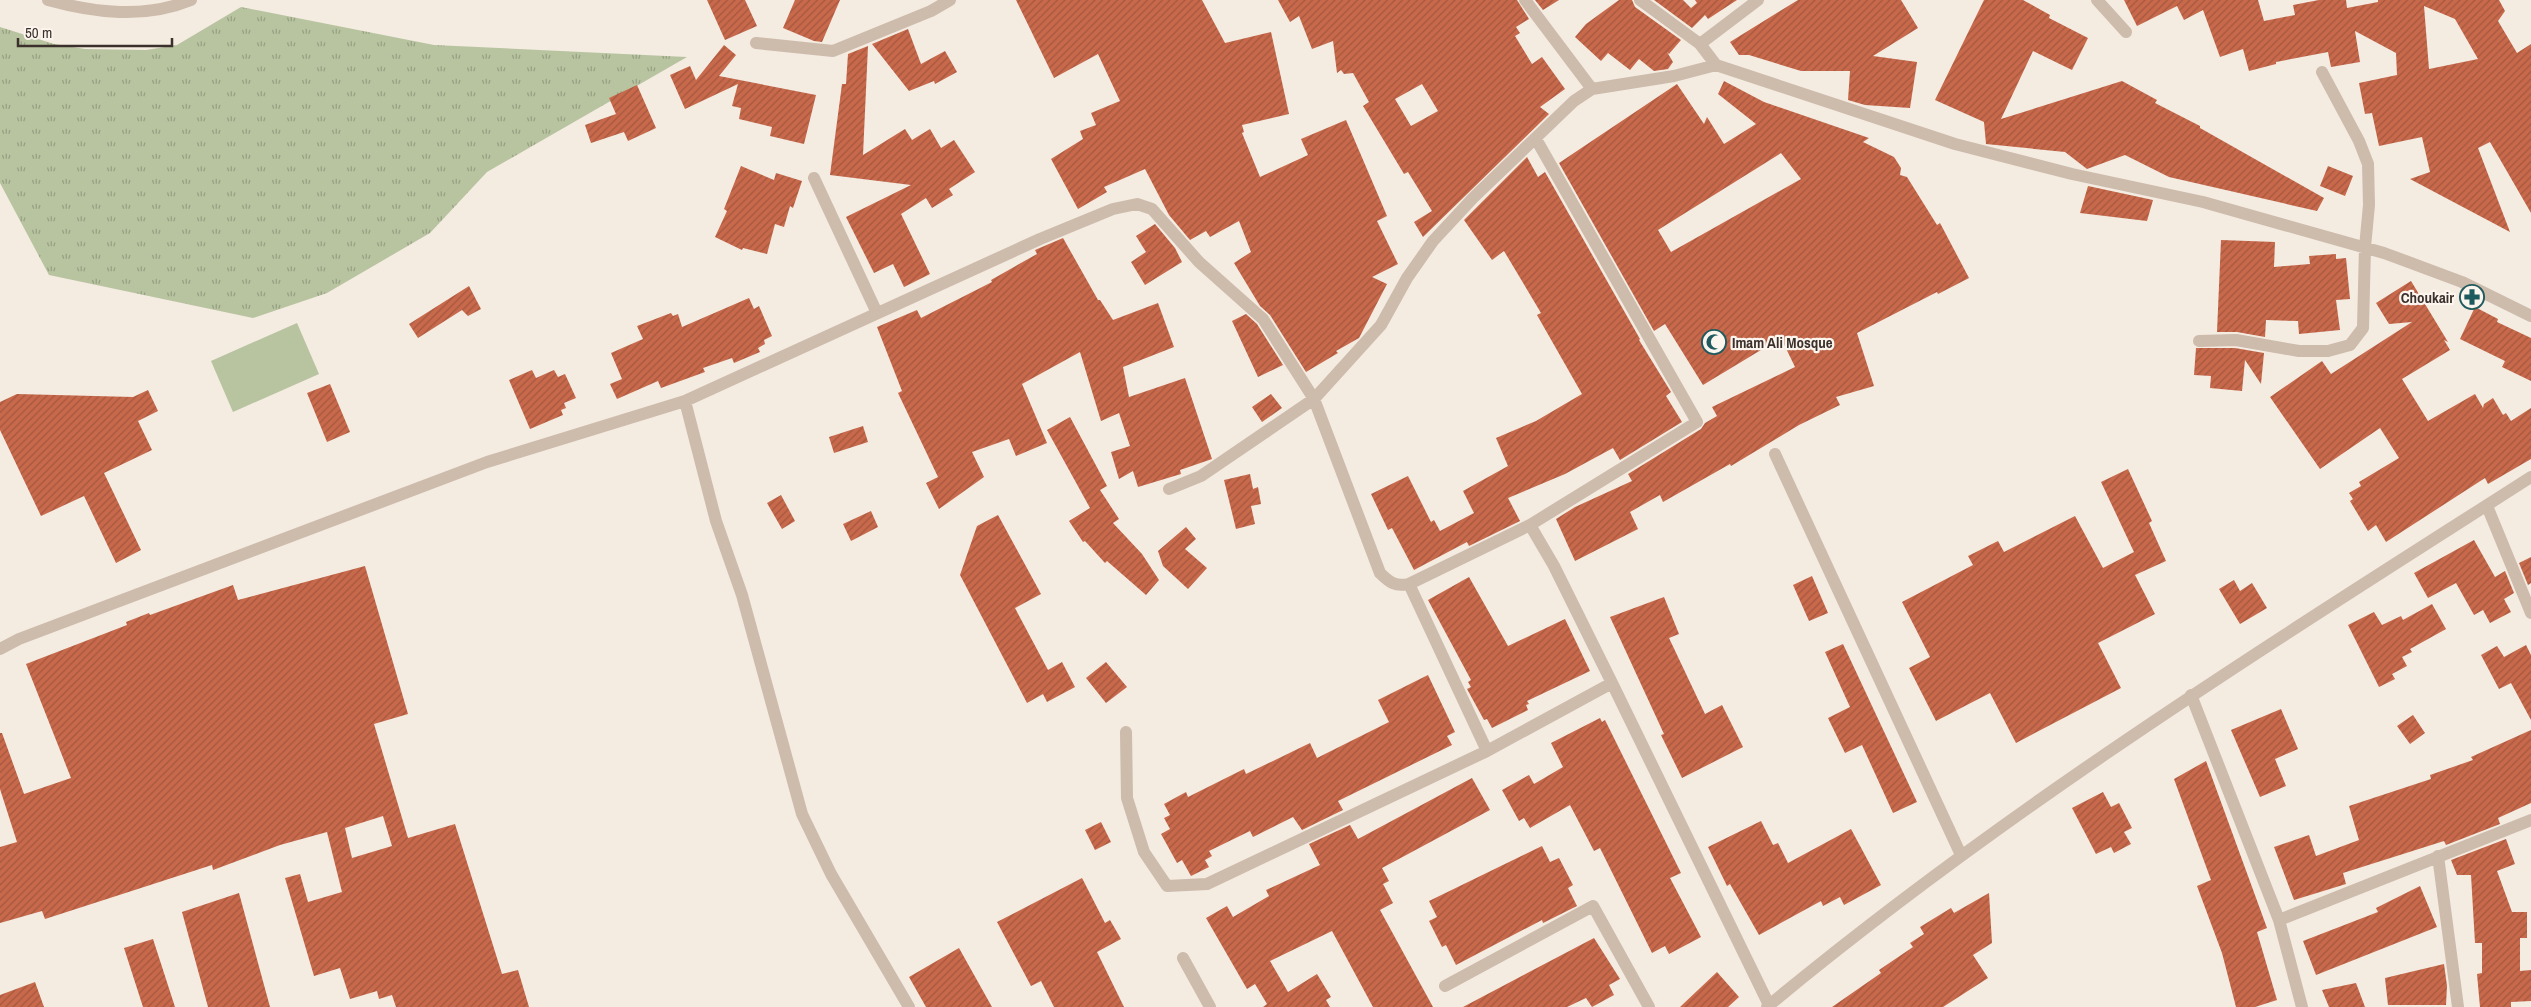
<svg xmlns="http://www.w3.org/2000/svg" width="2531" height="1007" viewBox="0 0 2531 1007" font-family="'Archivo Narrow',sans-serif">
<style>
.grass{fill:url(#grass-tufts)}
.park{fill:#b8c4a0}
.building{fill:url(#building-hatch);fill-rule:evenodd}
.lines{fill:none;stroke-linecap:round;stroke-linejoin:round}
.minor{stroke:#cdbbac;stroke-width:12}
.tertiary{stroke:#cdbbac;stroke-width:12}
.labels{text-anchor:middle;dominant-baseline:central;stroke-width:4.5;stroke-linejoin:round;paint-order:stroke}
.poi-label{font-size:15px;font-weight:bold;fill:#3b302b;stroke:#fbf5ee;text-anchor:end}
</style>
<defs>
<pattern id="grass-tufts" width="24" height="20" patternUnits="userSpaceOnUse" patternTransform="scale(1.25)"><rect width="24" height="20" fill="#b8c4a0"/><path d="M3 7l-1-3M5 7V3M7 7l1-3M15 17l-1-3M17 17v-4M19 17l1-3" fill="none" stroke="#97a083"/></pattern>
<pattern id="building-hatch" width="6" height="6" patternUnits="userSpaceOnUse" patternTransform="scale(1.25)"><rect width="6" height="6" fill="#c8694b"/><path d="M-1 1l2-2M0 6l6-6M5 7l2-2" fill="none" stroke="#a4573f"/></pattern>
</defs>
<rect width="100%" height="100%" fill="#f4ebe1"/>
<path class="grass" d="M241,7L434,45L687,57L487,172L430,233L327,293L253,318L49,275L0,183V27L54,44L85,49L146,50L177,45Z"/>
<path class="park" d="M297,323L319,374L233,412L211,361Z"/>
<path class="building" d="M707,0H745L757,26L725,40Z
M795,0H840L822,42L814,41L783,28Z
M1016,0H1202L1225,43L1271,32L1289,114L1242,125L1244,132L1242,133L1260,177L1308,155L1301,139L1346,120L1387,216L1377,221L1398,264L1372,277L1387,284L1359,338L1336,351L1338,353L1306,372L1270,315L1260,306L1234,263L1251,252L1239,221L1210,237L1206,231L1190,240L1169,215L1145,169L1104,187L1107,192L1078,209L1051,159L1083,139L1080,131L1096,125L1091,113L1120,101L1098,54L1054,78Z
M1278,0H1517L1529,19L1516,27L1520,33L1515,36L1532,64L1542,57L1565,89L1540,107L1549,114L1423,237L1414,222L1432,211L1408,172L1404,174L1363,106L1369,102L1353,73L1344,74L1341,70L1337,73L1333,41L1312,49L1299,16L1290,22ZM1422,84L1438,111L1411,126L1395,99Z
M1535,0H1559L1543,10Z
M1619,0H1632L1635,7L1681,40L1669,54L1667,52L1673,62L1668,69L1654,71L1639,59L1630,70L1608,53L1601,61L1575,37L1586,24Z
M1654,0H1683L1691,8L1697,3L1695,0H1737L1708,19L1705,15L1692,28Z
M1798,0H1901L1918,28L1873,56L1917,62L1910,108L1865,105L1848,100L1850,71H1801L1749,55H1739L1730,42Z
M1984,0H2023L2050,15L2049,18L2088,38L2072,70L2033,51L2001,119L2122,81L2157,100L2155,103L2200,126V128L2324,198L2317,211L2169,177L2125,155L2087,169L2065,152L1986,144L1984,122L1935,100Z
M2124,0H2258L2264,21L2295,15L2293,5L2319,0H2346L2347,8L2378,2V0H2499L2505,11L2498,21L2517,53L2531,44V213L2490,142L2478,148L2510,232L2410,179L2430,172L2422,137L2379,146L2372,113L2365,114L2359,83L2397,75L2396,53L2355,31L2360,62L2331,67L2328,52L2276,62V64L2249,71L2243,49L2220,57L2203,10L2184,20L2177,6L2137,26ZM2424,6L2455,19L2478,59L2429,69Z
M908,29L921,64L945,51L957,72L935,84L934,81L909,91L872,44Z
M724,45L736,55L719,76L816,95L804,144L770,136L772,127L739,119L741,108L732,106L738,84L685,109L670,75L690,66L696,80Z
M868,46L863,155L905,129L912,140L930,129L941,148L954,140L975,172L949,189L953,195L932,208L926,198L901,214L930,274L904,287L893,264L874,273L846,217L911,185L830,175L842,84H846L848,54Z
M1724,81L1764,102L1869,138L1863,142L1894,157L1901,168L1900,175L1907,177L1937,225L1940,223L1969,278L1938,294L1937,292L1857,333L1874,386L1836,397L1840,405L1799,425L1731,466L1730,464L1663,502L1660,495L1630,512L1638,529L1575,561L1556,519L1575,507L1632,481L1628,474L1701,429L1705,423L1717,416L1712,407L1795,367L1781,338L1703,385L1665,324L1654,331L1559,163L1677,84L1704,124L1707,117L1724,144L1756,124L1718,94ZM1781,153L1801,179L1671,252L1658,230Z
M637,85L656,128L628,141L624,132L591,143L585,125L616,114L609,98Z
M1527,157L1538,177L1545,172L1640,339L1639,340L1671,392L1666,396L1682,422L1620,460L1613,448L1565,474L1508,498L1520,521L1469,546L1467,542L1414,570L1392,528L1388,530L1371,494L1408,476L1431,522L1434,520L1440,531L1474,513L1463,491L1508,466L1496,438L1536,421L1582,394L1537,315L1541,313L1504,251L1492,260L1464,220Z
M741,166L774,180L776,173L802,181L793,208L790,206L784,227L775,224L767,254L743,248L742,250L715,237L727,211L724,209Z
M2328,166L2353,176L2345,196L2320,186Z
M2088,186L2153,200L2147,221L2080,213Z
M1155,224L1175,248L1182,262L1145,285L1131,262L1146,252L1136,236Z
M1063,238L1098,300H1100L1113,320L1158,303L1174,347L1123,367L1129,397L1185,378L1212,459L1180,470L1181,474L1138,487L1133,471L1119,479L1111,452L1130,446L1119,413L1101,421L1080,352L1022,384L1047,443L1016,456L1009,439L972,452L984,477L939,509L926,483L938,477L898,393L902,391L877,327L917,310L921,318L992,282L991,280L1037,254L1035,250Z
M2221,240L2275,242L2274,267L2310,264L2309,256L2336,254V259L2346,258L2350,299L2336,300L2340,330L2299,334L2298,321L2266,320L2265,337L2237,332H2217Z
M2411,281L2448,342L2444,340L2450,350L2402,379L2428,421L2475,394L2483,408L2484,404L2493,398L2503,415L2506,413L2511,421L2531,408V459L2488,484L2485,478L2386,542L2376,525L2368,531L2350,501L2353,499L2349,493L2361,486L2359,482L2399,458L2380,428L2320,469L2270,397L2322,361L2331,374L2412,322L2389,324L2376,303Z
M469,286L481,309L468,316L462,310L418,338L409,324Z
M749,298L754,309L759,306L772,336L764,340L765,344L758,348L760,352L734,363L732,358L703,368L705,372L661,388L658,381L617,399L610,384L622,379L611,353L643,339L637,326L671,313L673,316L678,314L682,327Z
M2475,307L2498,319L2497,322L2531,338V381L2502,367L2505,361L2460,339Z
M1246,314L1257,324L1283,365L1258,377L1232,321Z
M2196,348H2235L2264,353L2261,384L2245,360L2242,391L2210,388L2211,376L2194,375Z
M532,370L536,378L554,370L558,377L565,374L576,398L564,403L566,408L561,410L563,415L530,429L509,380Z
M330,384L350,432L327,442L307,393Z
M148,390L158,411L138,421L152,450L104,473L141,550L116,563L84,496L41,516L0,430V402L17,394L133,397Z
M1271,394L1282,408L1262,422L1252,407Z
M1070,417L1107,486L1100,490L1119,519L1113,523L1142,554L1159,580L1146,595L1107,561L1105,563L1085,541L1083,542L1069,521L1090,508L1047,430Z
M863,426L868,442L834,453L829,437Z
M2128,469L2152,521L2149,523L2166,561L2135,575L2155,614L2098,643L2121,688L2016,743L1990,693L1936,721L1909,668L1930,657L1902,602L1973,565L1968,556L1998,541L2004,552L2075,516L2103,568L2134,552L2101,482Z
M1250,474L1253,489L1258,487L1261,504L1251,506L1255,524L1236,529L1224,480Z
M781,495L795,521L782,529L767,503Z
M871,511L878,527L851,541L843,524Z
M998,515L1041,594L1015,608L1048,670L1062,662L1075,687L1047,702L1043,694L1027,703L960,575L977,526Z
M1186,527L1196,539L1185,549L1207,568L1188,589L1163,566L1158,551Z
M2474,540L2495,577L2505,571L2514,593L2504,599L2511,612L2490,623L2483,610L2474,615L2456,583L2428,598L2414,573Z
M2531,557V583L2528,585L2519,563Z
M365,566L408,714L374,724L408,838L455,824L502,974L518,970L529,1007H396L392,995L379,999L377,991L350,999L340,968L314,976L285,878L300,874L308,902L342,892L327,832L280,845L213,870L212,865L45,919L42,911L0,923V847L17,842L0,789V733H2L24,794L71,778L26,664L127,625L126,622L149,613L150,615L233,585L238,600ZM383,816L392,846L352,858L345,828Z
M1812,576L1828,613L1809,621L1793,585Z
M1469,577L1508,646L1565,619L1590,671L1527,701L1529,704L1526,705L1528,710L1492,728L1487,719L1484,720L1467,689L1471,687L1468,682L1471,680L1428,600Z
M2234,580L2240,591L2252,583L2267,608L2240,624L2219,589Z
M1664,597L1679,634L1669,638L1705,714L1722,705L1743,747L1682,778L1661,735L1664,734L1610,617Z
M2432,604L2446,629L2410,649L2412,652L2402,657L2407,666L2392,674L2395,679L2379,687L2348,625L2374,612L2382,625L2401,616L2403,620Z
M1843,644L1917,802L1893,813L1862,745L1845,753L1828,718L1850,707L1825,652Z
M2526,645L2531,655V720L2511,683L2499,689L2481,655L2497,646L2504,657Z
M1106,662L1127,687L1106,703L1086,678Z
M1428,675L1455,732L1447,736L1452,745L1338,801L1343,810L1302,830L1293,817L1253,837L1250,831L1209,851L1212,856L1205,860L1209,867L1191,876L1182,860L1177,863L1161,834L1170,829L1164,818L1170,815L1164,804L1186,792L1188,797L1244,769L1246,774L1310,743L1317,758L1389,722L1378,700Z
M2281,709L2298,749L2275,759L2286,786L2260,797L2231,730Z
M2413,715L2425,733L2410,744L2397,726Z
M1600,718L1602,722L1605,720L1681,873L1670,878L1701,937L1669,954L1665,946L1652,953L1600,848L1594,851L1570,805L1530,828L1524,818L1519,821L1502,790L1529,775L1534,784L1563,767L1551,743Z
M2531,730V803L2498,818L2500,824L2446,845L2444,841L2343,873L2346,884L2294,900L2274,847L2309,835L2316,856L2359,840L2349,806L2431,779L2430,775L2473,760L2471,757Z
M2206,761L2267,928L2257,932L2277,1000L2255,1007H2236L2222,953L2197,886L2211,880L2174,779Z
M1472,778L1490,810L1382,868L1389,881L1383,884L1393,903L1380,910L1433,1007H1373L1332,931L1270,961L1288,992L1317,974L1331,997L1326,1000L1330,1007H1263L1267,1004L1255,984L1247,989L1206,918L1227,906L1233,917L1269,896L1266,890L1320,865L1309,844L1350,825L1358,839Z
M2103,792L2111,807L2119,803L2132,828L2124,832L2131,844L2114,853L2111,847L2096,854L2072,808Z
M1761,821L1773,845L1778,843L1788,863L1851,829L1881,885L1844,905L1840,897L1823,906L1821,901L1759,935L1730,884L1727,886L1708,847Z
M1101,822L1111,842L1095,850L1085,830Z
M2506,839L2515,864L2497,871L2512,912H2527V938H2520V971L2531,970V1001L2511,1002V1007H2480L2477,974L2482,973V943H2475L2471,875H2457L2451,860Z
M1542,846L1550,862L1559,858L1573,885L1568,888L1577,906L1543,923L1542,920L1456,965L1446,945L1442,947L1429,921L1437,917L1429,901Z
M1082,878L1105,923L1110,920L1121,939L1097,952L1124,1007H1054L1041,981L1031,986L997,922Z
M2420,886L2437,927L2316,975L2303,941L2378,912L2376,908Z
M239,893L270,1007H208L182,912Z
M1989,893L1992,943L1973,955L1988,978L1943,1007H1832L1881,973L1879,970L1913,947L1910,943L1924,934L1920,927L1951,908L1954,913Z
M1594,938L1620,979L1609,985L1614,995L1592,1007L1586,998L1567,1007H1463Z
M153,939L175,1007H143L124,948Z
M959,948L992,1007H926L909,977Z
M2444,964L2447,986L2446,1005H2388L2385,978Z
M1717,972L1739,997L1728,1007H1680Z
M35,982L44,1007H0V995Z
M2356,983L2365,1007H2329L2322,990Z"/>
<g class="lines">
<path class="minor" d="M48,0C95,13 145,19 191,0
M1525,0L1592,89
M1640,0L1700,44L1716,65L1955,144L2072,174L2203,202L2384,253L2462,282L2531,316
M2097,0L2126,32
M756,43L833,51L931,11L950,0
M1700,44L1758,0
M814,178L877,313
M2199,341L2236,340L2299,351H2328L2350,345L2363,328L2365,247L2369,205L2368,164L2359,141L2322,72
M685,401L716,521L742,595L802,814L831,874L909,1007
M1775,454L1961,855
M1169,489L1201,476L1314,399L1381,325L1407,278L1433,241L1473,198L1574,101L1592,89L1674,76L1716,65
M2487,506L2531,613
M1530,525L1697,422L1536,139
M1409,584L1487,751
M0,649L19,639L487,462L685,401L1040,239L1113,209L1137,204L1152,209L1199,262L1263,319L1314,399L1380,573C1389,582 1395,587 1409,584L1530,525L1554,566L1612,683L1769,1005
M2191,695L2279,920L2302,1007
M1126,732L1127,798L1144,852L1167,886L1207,884L1487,751L1612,683
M2438,856L2458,1007
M2279,920L2531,820
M1183,958L1210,1007
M1445,986L1593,906L1649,1007"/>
<path class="tertiary" d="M1767,1007C2005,809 2270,644 2531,477"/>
</g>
<defs>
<symbol id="pharmacy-ring" viewBox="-11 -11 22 22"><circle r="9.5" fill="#fbf5ee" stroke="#1f5a5e" stroke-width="1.5"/><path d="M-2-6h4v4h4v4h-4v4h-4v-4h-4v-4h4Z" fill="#1f5a5e"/></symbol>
<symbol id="mosque-ring" viewBox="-11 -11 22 22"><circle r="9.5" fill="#fbf5ee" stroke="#1f5a5e" stroke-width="1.5"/><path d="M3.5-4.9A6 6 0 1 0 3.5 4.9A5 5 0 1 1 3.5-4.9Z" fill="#1f5a5e"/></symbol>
</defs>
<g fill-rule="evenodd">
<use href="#pharmacy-ring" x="2458" y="283" width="28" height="28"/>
<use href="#mosque-ring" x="1700" y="328" width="28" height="28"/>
</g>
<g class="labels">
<g class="poi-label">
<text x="2454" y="297">Choukair</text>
<text x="1732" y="342" text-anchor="start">Imam Ali Mosque</text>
</g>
</g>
<path d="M18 38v8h154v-8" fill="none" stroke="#3b302b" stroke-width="2.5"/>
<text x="25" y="38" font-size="15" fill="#3b302b" stroke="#fbf5ee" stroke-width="4" paint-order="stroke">50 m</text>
</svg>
